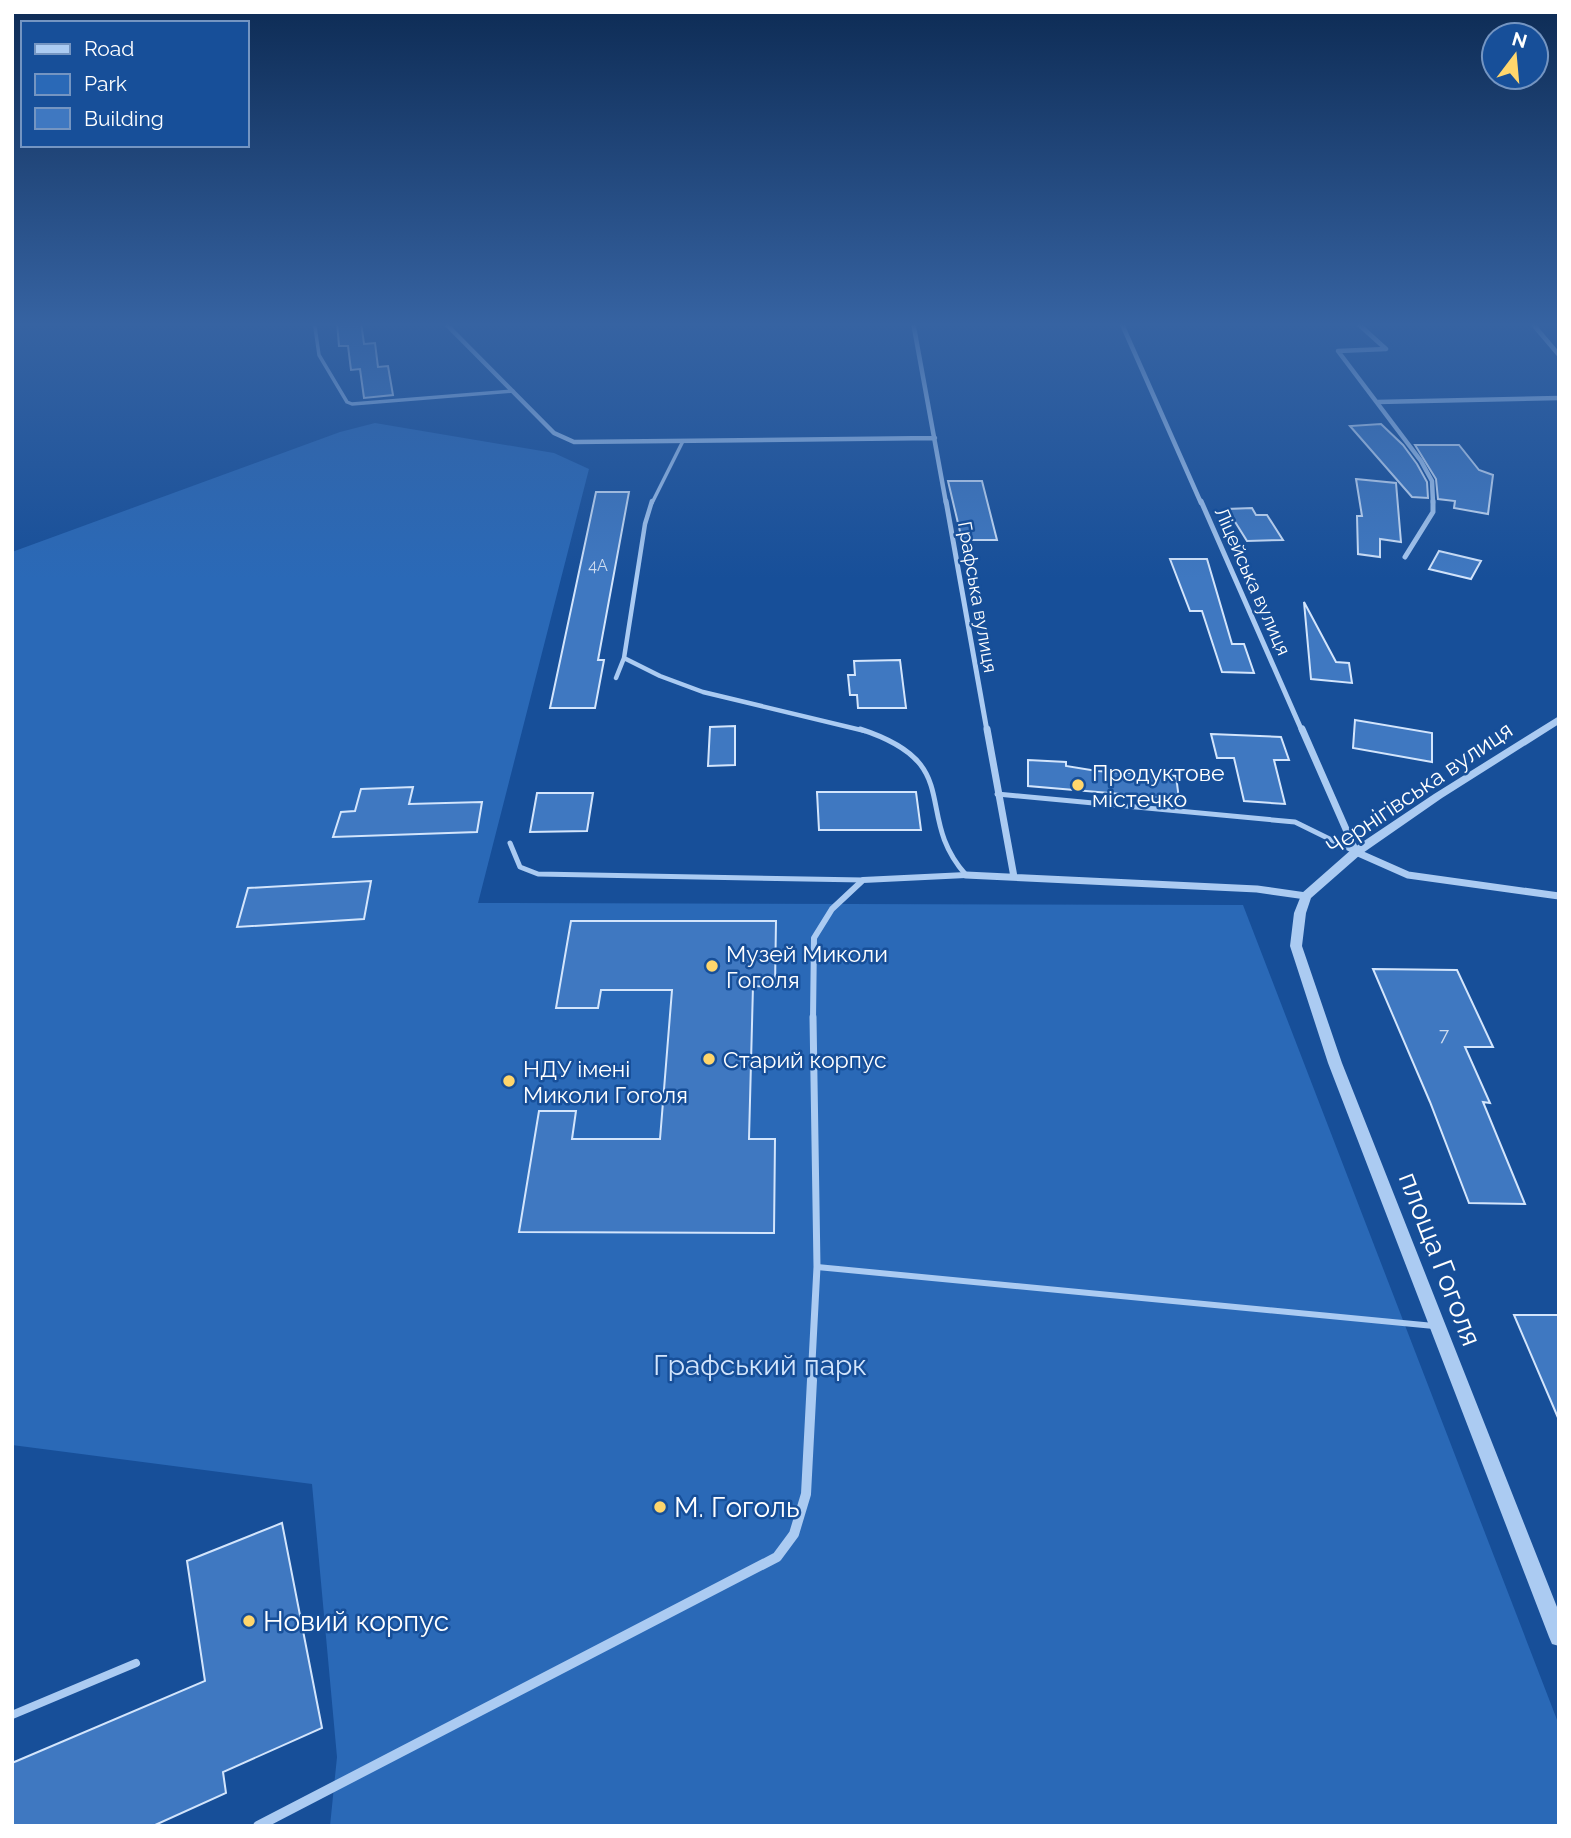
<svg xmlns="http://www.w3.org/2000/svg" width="1571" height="1838" viewBox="0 0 1571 1838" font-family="Raleway,sans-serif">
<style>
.green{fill:#2a69b7}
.building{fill:#3f78c1;stroke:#d3e5fc;stroke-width:2}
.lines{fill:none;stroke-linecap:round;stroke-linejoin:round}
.service-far4{stroke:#abcbf2;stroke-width:3.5}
.service-far3{stroke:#abcbf2;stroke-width:4.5}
.service-far2{stroke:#abcbf2;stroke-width:5}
.service-far1{stroke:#abcbf2;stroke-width:6}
.service{stroke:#abcbf2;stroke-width:8}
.pedestrian-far2{stroke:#abcbf2;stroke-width:6}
.pedestrian-far1{stroke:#abcbf2;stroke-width:7}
.pedestrian{stroke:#abcbf2;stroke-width:10}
.minor-far2{stroke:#abcbf2;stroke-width:4.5}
.minor-far1{stroke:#abcbf2;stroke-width:5}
.minor{stroke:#abcbf2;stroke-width:7}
.tertiary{fill:#abcbf2;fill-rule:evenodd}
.poi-dot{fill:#ffd66c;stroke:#174f99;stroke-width:2.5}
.labels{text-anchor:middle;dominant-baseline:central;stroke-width:5;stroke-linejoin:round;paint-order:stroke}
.far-number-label{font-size:16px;fill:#cfddf0}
.far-street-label{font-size:19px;fill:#fff;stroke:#174f99}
.number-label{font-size:19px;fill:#cfddf0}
.poi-label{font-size:23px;fill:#fff;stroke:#174f99;text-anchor:start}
.street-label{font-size:23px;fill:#fff;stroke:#174f99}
.near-street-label{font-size:28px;fill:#fff;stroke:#174f99}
.near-park-label{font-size:28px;fill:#d3e5fc;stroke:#174f99}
.near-poi-label{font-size:28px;fill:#fff;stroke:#174f99;text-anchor:start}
</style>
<rect width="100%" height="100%" fill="#174f99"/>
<path class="green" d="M375,423L554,453L589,469L478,903L1243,905L1559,1725V1826H330L337,1757L312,1484L12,1445V552L340,432Z"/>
<path class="building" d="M337,322H361L364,344L375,343L378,367L388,366L393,395L364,398L360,369L351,370L348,346H339Z
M1381,424L1403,445L1417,464L1427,482L1428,498L1412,497L1350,426Z
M1415,445H1459L1479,470L1493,475L1488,514L1454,508L1455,501L1438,499L1436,479Z
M1356,479L1396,483L1401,542L1380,539V557L1358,554L1357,516H1362Z
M948,481H982L997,540H962Z
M596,492H629L598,660H604L595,708H550Z
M1252,508L1256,515H1267L1283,540L1247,541L1227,509Z
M1439,551L1481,561L1471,579L1429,569Z
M1170,559H1207L1232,644H1244L1254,673L1222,672L1202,611H1190Z
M1304,602L1336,662L1349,663L1352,683L1311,679Z
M900,660L906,708H858L857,695H850L848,675H855L854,661Z
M1355,720L1432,733V762L1353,748Z
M735,726V765L708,766L710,727Z
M1211,734L1281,737L1289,760H1274L1285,804L1244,801L1234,758H1217Z
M1028,760L1066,762V766L1097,771L1176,776L1179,799L1028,786Z
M413,787L409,804L482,802L477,832L333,837L341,812L355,811L361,789Z
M817,792H916L921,830H819Z
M537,793H593L587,831L530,832Z
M371,881L364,919L237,927L248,888Z
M571,921H776L775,987L753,986L749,1139H775L774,1233L519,1232L539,1111H576L572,1139H660L672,990H601L598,1008H556Z
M1373,969L1457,970L1493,1047H1465L1490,1103L1483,1102L1525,1204L1469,1203L1430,1102Z
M1514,1315H1559V1420Z
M282,1523L322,1728L223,1772L226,1793L153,1826H12V1763L205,1681L187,1561Z"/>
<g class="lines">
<path class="service-far4" d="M315,327L319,355L347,402L352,404L513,391
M652,503L683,441"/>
<path class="service-far3" d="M624,658L660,676L703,692L865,731
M616,678L624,658L645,524L652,501"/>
<path class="service-far2" d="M860,729C968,764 911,813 966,875
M997,794L1295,822L1356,852
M510,843L520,867L538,874L863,880"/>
<path class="service-far1" d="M817,1267L1434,1326"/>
<path class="service" d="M12,1715L136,1663"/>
<path class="pedestrian-far2" d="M813,1019L814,938L832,909L863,880L966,875"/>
<path class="pedestrian-far1" d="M811,1381L817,1267L813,1017"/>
<path class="pedestrian" d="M258,1826L777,1557L794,1534L806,1494L812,1380"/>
<path class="minor-far2" d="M444,322L554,433L574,442L935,438
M913,322L946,503
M1121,322L1201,503
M1356,322L1386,349L1338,351L1421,461L1432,481L1433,503
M1531,322L1559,355
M1377,402L1559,398"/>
<path class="minor-far1" d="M946,501L987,731
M1201,501L1302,731
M1405,557L1433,512V501"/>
<path class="minor" d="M987,729L1014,877
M1302,729L1356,852L1408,875L1559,896
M966,875L1257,889L1306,896"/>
<path class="tertiary" d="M1559,716V724L1442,798L1360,855L1311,898L1306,913L1302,946L1342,1063L1559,1612V1646L1552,1644L1549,1637L1328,1063L1290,946L1294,913L1302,893L1352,849L1434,794Z"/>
</g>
<linearGradient id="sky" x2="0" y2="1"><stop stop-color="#0d2b54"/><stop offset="0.56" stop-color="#3663a2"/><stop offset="1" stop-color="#3663a2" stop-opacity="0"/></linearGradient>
<rect width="1571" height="579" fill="url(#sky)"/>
<g class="poi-dot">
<circle cx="1078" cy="785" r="7"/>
<circle cx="712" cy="966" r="7"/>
<circle cx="709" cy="1059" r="7"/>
<circle cx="509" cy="1081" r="7"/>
<circle cx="660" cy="1507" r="7"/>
<circle cx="249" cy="1621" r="7"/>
</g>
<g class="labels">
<g class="far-number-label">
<text x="598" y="565">4А</text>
</g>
<g class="far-street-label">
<text transform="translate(1253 581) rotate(66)">Ліцейська вулиця</text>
<text transform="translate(978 597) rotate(80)">Графська вулиця</text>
</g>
<g class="number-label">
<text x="1444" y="1034">7</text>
</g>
<g class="poi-label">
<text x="1092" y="772">Продуктове<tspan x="1092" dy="26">містечко</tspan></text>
<text x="726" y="953">Музей Миколи<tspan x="726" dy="26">Гоголя</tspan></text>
<text x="723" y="1059">Старий корпус</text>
<text x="523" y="1068">НДУ імені<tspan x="523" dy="26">Миколи Гоголя</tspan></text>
</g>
<g class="street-label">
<text transform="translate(1419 788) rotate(-34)">Чернігівська вулиця</text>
</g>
<g class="near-street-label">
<text transform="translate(1440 1259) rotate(69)">площа Гоголя</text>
</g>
<g class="near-park-label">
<text x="760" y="1365">Графський парк</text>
</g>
<g class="near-poi-label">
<text x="674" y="1507">М. Гоголь</text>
<text x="263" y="1621">Новий корпус</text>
</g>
</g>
<rect width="1571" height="1838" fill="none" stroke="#ffffff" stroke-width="28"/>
<rect x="21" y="21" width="228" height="126" fill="#174f99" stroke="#7495c2" stroke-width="2"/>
<rect x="35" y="44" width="35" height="10" fill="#abcbf2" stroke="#7495c2" stroke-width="2"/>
<text x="84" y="56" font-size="21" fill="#ffffff">Road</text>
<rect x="35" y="74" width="35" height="21" fill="#2a69b7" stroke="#7495c2" stroke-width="2"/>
<text x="84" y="91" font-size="21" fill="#ffffff">Park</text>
<rect x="35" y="108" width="35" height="21" fill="#3f78c1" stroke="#7495c2" stroke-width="2"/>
<text x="84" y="126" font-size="21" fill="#ffffff">Building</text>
<g transform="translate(1515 56) rotate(16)"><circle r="33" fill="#174f99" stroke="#7495c2" stroke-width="2"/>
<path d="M0-5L12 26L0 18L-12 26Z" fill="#ffd66c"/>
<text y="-10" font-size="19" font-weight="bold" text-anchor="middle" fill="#ffffff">N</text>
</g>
</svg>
